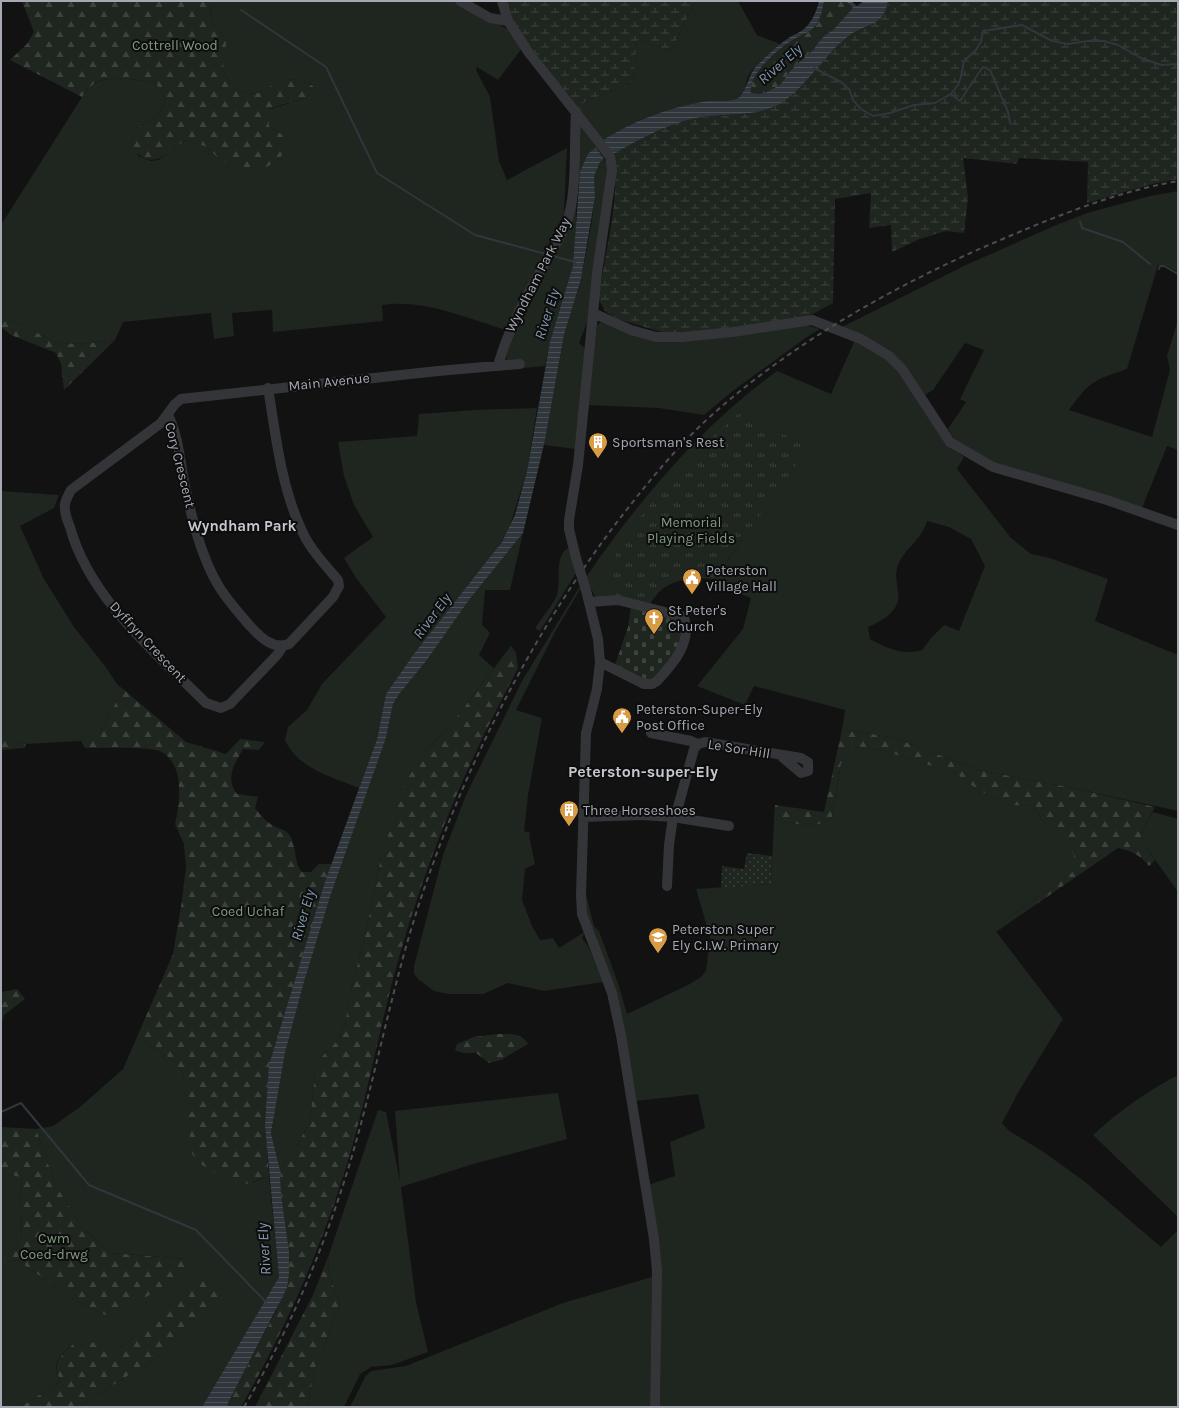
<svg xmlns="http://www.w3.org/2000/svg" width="1179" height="1408" viewBox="0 0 1179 1408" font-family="Karla,sans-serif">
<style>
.grass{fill:#1f251f;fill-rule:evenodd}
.forest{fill:url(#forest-firs)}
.wetland{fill:url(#wetland-marsh)}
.cemetery{fill:url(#cemetery-stones)}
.park{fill:url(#park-tufts)}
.garden{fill:url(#garden-dots)}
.water{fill:url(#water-rules)}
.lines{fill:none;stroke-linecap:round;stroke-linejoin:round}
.stream{stroke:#2f373c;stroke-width:2}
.minor{stroke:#343538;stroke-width:10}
.rail{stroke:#4b4d51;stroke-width:2;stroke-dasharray:5 4;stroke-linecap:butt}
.minor-bridge{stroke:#343538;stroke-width:10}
.labels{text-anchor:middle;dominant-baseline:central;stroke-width:4;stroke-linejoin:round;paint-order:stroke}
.park-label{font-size:14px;fill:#7f9b7f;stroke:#0d0d0e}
.street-label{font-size:14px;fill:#a5aab2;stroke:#0d0d0e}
.poi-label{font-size:14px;fill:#a5aab2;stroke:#0d0d0e;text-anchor:start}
.water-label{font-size:15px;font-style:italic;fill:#8099a9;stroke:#0d0d0e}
.neighbourhood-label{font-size:15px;font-weight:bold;fill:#c6c9cf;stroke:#0d0d0e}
.quarter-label{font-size:16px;font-weight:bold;fill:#c6c9cf;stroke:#0d0d0e}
</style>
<defs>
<pattern id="forest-firs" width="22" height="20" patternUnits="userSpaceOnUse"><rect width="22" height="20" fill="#1f251f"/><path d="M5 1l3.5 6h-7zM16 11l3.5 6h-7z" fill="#3d423d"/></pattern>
<pattern id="wetland-marsh" width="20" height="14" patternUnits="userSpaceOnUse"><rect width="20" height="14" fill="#1f251f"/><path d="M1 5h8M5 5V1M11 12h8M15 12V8" fill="none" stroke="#3d423d"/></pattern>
<pattern id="cemetery-stones" width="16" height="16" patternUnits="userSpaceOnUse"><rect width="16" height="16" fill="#1f251f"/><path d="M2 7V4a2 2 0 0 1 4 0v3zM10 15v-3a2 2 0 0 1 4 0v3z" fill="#3d423d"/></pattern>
<pattern id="park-tufts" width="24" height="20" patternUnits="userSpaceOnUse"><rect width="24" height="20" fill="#1f251f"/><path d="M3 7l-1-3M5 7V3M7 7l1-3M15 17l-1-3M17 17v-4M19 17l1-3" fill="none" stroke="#3d423d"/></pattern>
<pattern id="garden-dots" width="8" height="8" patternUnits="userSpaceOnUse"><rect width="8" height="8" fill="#1f251f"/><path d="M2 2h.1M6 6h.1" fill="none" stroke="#3d423d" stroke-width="1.8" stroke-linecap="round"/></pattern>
<pattern id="water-rules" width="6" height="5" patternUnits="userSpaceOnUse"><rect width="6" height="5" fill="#2f373c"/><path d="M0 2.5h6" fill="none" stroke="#4a5156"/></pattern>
</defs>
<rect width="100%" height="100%" fill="#121213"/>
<path class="grass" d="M211,1H455L507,29L523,47L498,80L477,67L476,70L490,97L499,161L507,180L567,148L564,214L506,330C465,318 425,299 382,305L383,321L273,332L272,310L232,313L234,336L214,339L211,313L123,322L115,340L84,344L57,343L2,315L1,225L82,97C86,91 92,84 100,81C109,77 146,79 155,84C165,91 168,104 159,113C153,120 141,125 133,130L138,156L151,161L158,160L186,140L207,147L219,159L290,140L269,126L267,110L302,99L311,84C284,72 280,87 258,93C245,96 228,85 224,72C221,62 225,50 227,41L210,18Z
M696,1H738L757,35L780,44C769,54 753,65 747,79C745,86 745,94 738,98C729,103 713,99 702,102C664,109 636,120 603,140L576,106L633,82L637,40L671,51Z
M578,123L585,127L596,147C567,174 581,230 573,266C566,300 552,332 545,366L503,370L506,366L507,343L564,233Z
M604,159L607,165L606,191L589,317L579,343L585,348L575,449L544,445L564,335L581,279L591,226L595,197L593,176L600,162Z
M1178,191V272L1164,265H1158L1127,369C1094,380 1090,381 1069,410L1152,437L1170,370L1167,356L1178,320V450L1167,446L1142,508L998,466L955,440L948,429L966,402L960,399L984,350L965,343L933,390L925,395L906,370L840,328L966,265L1054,226L1087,213L1150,196Z
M601,322L674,342L721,338L805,325L820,329L807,337L734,390L704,415L659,408L587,405L597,325Z
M855,340L873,350L893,365L950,445L964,457L957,469L1011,538L1031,554L1050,558L1108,579L1095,621L1178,655V811L1073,788L978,770L895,738L842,729L845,710L754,686L745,705L697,686L743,629L751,598L733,591L712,589L716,582L713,581L808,447L619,598L595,597L586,577C640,499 700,427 777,371L831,394ZM927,521L949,527L971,539L985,566L959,631L944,625L932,637L922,650C903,656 887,648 870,639L868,627C878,623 895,614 898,601C900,590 893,578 898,565C905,548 922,540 927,521Z
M537,408L527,471L508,532L493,555L413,655L386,694L377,739L359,788C332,777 298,769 285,740L288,727L307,710L322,684L386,617L356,578L344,558L373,537L354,505L344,476L338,442L417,436L419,414L475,410Z
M1,491L59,495L54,508L20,526L44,579L74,627L105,666L117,684L123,689L99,734H89L81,741L26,744L10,740H1Z
M523,533L510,590H485L482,625L490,633L479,655L494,668L456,718L422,755L381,858L365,936L349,997L345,1025L339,1039L316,1063L310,1123L297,1144L291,1150L280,1170L271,1133L285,1053L304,982L330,897L386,738L393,704L400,693L427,660L469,600Z
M568,548L571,551L576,573L540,631L535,628C542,617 556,603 558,590C560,578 555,556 568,548Z
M580,586L581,588L556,630L516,710L542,718L528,795L524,831L531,833L529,835L535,864L525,869L522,900L532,926L540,940L553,938L559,948L586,931L582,938L589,948L603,982L544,991L508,983L483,994H449L434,991L418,979L414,974V966L443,855L466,795L522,681Z
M859,747L884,751L958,774L978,790L1007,805L1033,806L1049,829L1075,854L1074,871L1013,914L995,930L1063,1019L1019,1091L1002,1123L1008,1130L1042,1151L1084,1181L1161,1247L1178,1230V1407H660L661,1268L648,1185L675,1176L670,1142L705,1128L698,1094L635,1101L627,1047L585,912L586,894L594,926L599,931L618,983L627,1014L688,985L701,977L706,971L710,937L696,889L771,884L774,819C794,823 817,832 832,817L841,764L845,757Z
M1153,812L1178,819V892L1141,840L1143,830Z
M137,1037L171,1059L183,1073L187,1105L253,1182L269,1176L279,1277L202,1407H78L164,1353L140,1332L112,1354L74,1343C58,1359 52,1359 60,1382L20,1407H1V1263L17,1260L72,1298L105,1315L187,1259L110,1253L82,1227L55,1184L36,1129L53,1126L80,1107L123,1069Z
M1178,1075V1217L1093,1135C1119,1111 1147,1091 1178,1075Z
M558,1093L567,1139L473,1164L401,1187L416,1302L428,1352L392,1365L371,1367L360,1374L344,1407H307L315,1369L340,1304L329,1274L328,1257L378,1110L386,1112L400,1181L395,1111Z
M1,1173L20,1177L22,1238L13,1251L1,1254Z
M652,1277L650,1407H350L365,1377L371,1371L406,1366L563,1303Z"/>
<path class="forest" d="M22,1H211L210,18L227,41C225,50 222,62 224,72C228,85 245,96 258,93C264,91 269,87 275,84C289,78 303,77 315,88C305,103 283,102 268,110L269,126L290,140C286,158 266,170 248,174L219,159L207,147L186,140C163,155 154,172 130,147L133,130C141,125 153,120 159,113C168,104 165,91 155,84C146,79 109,77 99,81C92,84 86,91 82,97L10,60L27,44L34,32Z
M824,1H846L853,8L833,30L824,36L814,49L791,70L780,85L763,94L751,93C747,74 781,48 796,38C799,36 804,35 807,33C817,26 821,13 824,1Z
M1,307L2,315L57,343L84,344L115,340L64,390L61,364L56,353L11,335L1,327Z
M511,646L516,653L518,668C502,699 486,729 472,760C443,823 419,888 400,954C382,1016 371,1078 354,1140C328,1233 289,1323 241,1407H226L276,1311L289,1274V1251L281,1194L280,1170L291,1150L297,1144L310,1123L316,1063L339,1039L345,1025L349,997L365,936L381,858L404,785L422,755L456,718Z
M123,689L186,742L226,754L240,739L265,742L259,750L243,749C234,765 225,778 237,794L258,797L255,808C260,814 265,821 272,825C276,828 283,829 287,832C298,843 292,860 302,872H311L319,864H332L300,969L265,1126L269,1176L243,1185L227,1180L202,1165L192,1154L183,1073L171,1059L137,1037L173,954L182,900L186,867L184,844L175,824C180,801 185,767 162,752C152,746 98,748 85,748L81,741L89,733L99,734Z
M842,729L895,738L978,770L1073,788L1155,807L1143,830L1141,840L1155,860L1149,866C1140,855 1132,851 1118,848L996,932L994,930L1013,914L1074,871V854L1049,829L1033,806L1007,805L978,790L957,774L884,751L859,747L845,757L841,764L832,817C817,832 794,823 774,819L775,805L824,812Z
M1,740H10L26,744L24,748L1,750Z
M17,989L25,999L4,1015L1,1025V992Z
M497,1034C509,1034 521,1032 528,1044L501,1060L489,1063L476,1053H463L455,1050L457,1044L474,1037Z
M1,1127L36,1129L55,1184L82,1227L110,1253L187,1259L192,1269L141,1300L105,1315L72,1298L17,1260L1,1263V1254L13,1251L22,1238L20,1177L1,1173Z
M328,1257L329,1274L340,1304L315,1369L307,1407H255L313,1295Z
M202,1270L227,1294L164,1353L78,1407H20L60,1382C53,1359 58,1360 74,1343L104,1342L112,1354L140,1332Z"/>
<path class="wetland" d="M504,1H696L671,51L637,40L633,82L576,106L512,23Z
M888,1H1178V179L1152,184L1087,203L1088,162L1019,158L1017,164L963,158L968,198L964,233L946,231L920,239L892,252L891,225L869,228L871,193L835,199L833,303L813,314L793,320L717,329L665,333L618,319L605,311L599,300C603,257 622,196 613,154C639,140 667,124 696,118C718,114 741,117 762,110C766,109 770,109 774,107C803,90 820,60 845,38C863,22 885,28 888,1Z"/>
<path class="cemetery" d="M631,607L679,620C687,646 666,665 650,681L615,665L628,627Z"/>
<path class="park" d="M739,413L809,447L714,579C687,577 663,579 649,606L619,598L612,590L609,573L616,554L626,535L683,464Z"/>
<path class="garden" d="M747,853L772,856L771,884L721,888L722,866L744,869Z"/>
<path class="water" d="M819,1H824C822,9 821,20 814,27C809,33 803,34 796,38C781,47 747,74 751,93L763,94L780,85L791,70L814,49L824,36L833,30L853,8L846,1H851L857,6L864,1H888C884,29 864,22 846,38C823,56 798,99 771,108C747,117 722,113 696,118C667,124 639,140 613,154L603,140C636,120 664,109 702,102C713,99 728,103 738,98C745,95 749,73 757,65C767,55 778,45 790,37C795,34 801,32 805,28C812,22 817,10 819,1Z
M596,147L604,159L600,162L594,176L595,197L581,279L564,335L545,440L523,533L469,600L427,660L400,693L393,704L386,738L330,897L304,982L285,1053L271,1133L280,1170L281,1194L289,1251V1274L287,1288L226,1407H202L279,1277L265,1126L269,1065L325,882L377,739L386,694L413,655L502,542L515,515L527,471L550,342L573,266L580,172L588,154Z"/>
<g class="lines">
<path class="stream" d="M241,10L326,67L377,173L475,235L546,254
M814,68L841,82L849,89L853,100L861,109L873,116L890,113L914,105L935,103L951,94L958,85L961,77L964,61L976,50L981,41L983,31L1022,25L1052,41L1068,44L1088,41H1104L1118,45L1141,58L1161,65L1178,64
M951,94L960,101L982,68L984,67L990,70L1008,112L1010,123
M1080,221L1082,228L1123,242L1150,264
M553,256L575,262
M1159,269L1160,266H1164L1178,274
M1,1112L21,1103L89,1185L196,1230L266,1302"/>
<path class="minor" d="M460,1L490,18L508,21
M502,1L508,21L529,53L599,142L610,157L612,170L597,273L578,465L569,520V529L576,558
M593,313L631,330L656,337H682L733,332L812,320L861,339L889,356L902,369L950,442L993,467L1107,500L1178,525
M498,366C508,328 528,295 546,261C554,247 565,231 569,215C577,185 574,143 576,111
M168,415C179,437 180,463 185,486C192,519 201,556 218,585C227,600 239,613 250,626C260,637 273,650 289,644L333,597L339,586L338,580C325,565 310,549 302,531C281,487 276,436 268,388
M586,590L598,639L600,662L597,689L586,733L581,895L582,914L612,993L621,1035L654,1239L657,1271L655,1407
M589,602L618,600L684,617C692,643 673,664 657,681L652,684H644L600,662
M283,646L277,655L230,704L221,708L206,703C156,653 89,598 70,527C67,520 64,511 65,504C66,499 69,494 71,490L161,423L175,404L181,399L438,371L520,364
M651,733L691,741L698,744L705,742L801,758L808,762V771L801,773L781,756
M583,817L642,815L673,817L729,826
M675,818L694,749L698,744
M667,886L669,845L673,817"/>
<path class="rail" d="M244,1407C289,1331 323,1251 349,1166C375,1080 391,990 419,904C464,768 528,641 614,526C641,491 668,457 700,426C778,352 886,290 984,247C1047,220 1110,193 1178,181"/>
<path class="minor-bridge" d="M576,558L586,590"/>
</g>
<defs>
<symbol id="building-pin" viewBox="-11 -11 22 30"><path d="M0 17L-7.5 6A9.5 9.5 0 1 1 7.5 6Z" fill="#d99b44" stroke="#0d0d0e"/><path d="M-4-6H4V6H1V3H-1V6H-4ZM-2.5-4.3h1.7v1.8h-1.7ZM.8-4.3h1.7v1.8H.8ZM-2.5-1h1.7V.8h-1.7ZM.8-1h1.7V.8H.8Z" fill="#fff"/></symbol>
<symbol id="civic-pin" viewBox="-11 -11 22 30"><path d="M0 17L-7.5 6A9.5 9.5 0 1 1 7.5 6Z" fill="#d99b44" stroke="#0d0d0e"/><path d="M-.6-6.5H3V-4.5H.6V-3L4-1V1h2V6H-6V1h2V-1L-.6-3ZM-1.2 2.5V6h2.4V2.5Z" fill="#fff"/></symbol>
<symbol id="church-pin" viewBox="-11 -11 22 30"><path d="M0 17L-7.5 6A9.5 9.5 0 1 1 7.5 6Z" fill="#d99b44" stroke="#0d0d0e"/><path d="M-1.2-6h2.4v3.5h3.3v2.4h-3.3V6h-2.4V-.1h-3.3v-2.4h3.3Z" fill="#fff"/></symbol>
<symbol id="school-pin" viewBox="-11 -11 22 30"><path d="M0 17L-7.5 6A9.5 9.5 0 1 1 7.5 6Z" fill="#d99b44" stroke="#0d0d0e"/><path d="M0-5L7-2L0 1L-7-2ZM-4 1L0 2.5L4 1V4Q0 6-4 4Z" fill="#fff"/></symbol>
</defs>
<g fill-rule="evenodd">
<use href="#building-pin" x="587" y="431" width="22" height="30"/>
<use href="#civic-pin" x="681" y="567" width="22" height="30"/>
<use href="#church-pin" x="643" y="607" width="22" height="30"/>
<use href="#civic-pin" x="611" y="706" width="22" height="30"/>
<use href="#building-pin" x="558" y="799" width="22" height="30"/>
<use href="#school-pin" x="647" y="926" width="22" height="30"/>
</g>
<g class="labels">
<g class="park-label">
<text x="175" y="45">Cottrell Wood</text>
<text x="691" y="522">Memorial<tspan x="691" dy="16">Playing Fields</tspan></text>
<text x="248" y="911">Coed Uchaf</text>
<text x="54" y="1238">Cwm<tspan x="54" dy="16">Coed-drwg</tspan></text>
</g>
<g class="street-label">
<text transform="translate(538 275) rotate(-63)">Wyndham Park Way</text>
<text transform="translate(329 382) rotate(-6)">Main Avenue</text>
<text transform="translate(180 465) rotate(76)">Cory Crescent</text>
<text transform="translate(148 642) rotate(47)">Dyffryn Crescent</text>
<text transform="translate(739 749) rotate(9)">Le Sor Hill</text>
</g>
<g class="poi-label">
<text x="612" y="442">Sportsman's Rest</text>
<text x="706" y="570">Peterston<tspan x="706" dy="16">Village Hall</tspan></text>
<text x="668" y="610">St Peter's<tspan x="668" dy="16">Church</tspan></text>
<text x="636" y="709">Peterston-Super-Ely<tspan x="636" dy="16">Post Office</tspan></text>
<text x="583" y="810">Three Horseshoes</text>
<text x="672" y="929">Peterston Super<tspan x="672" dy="16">Ely C.I.W. Primary</tspan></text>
</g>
<g class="water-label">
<text transform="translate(780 64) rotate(-41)">River Ely</text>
<text transform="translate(547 314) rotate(-72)">River Ely</text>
<text transform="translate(432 616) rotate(-53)">River Ely</text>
<text transform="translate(303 915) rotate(-74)">River Ely</text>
<text transform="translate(264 1249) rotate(-94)">River Ely</text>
</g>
<g class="neighbourhood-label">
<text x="242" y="526">Wyndham Park</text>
</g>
<g class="quarter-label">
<text x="643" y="771">Peterston-super-Ely</text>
</g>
</g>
<rect width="1179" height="1408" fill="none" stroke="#a5aab2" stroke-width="4"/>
</svg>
